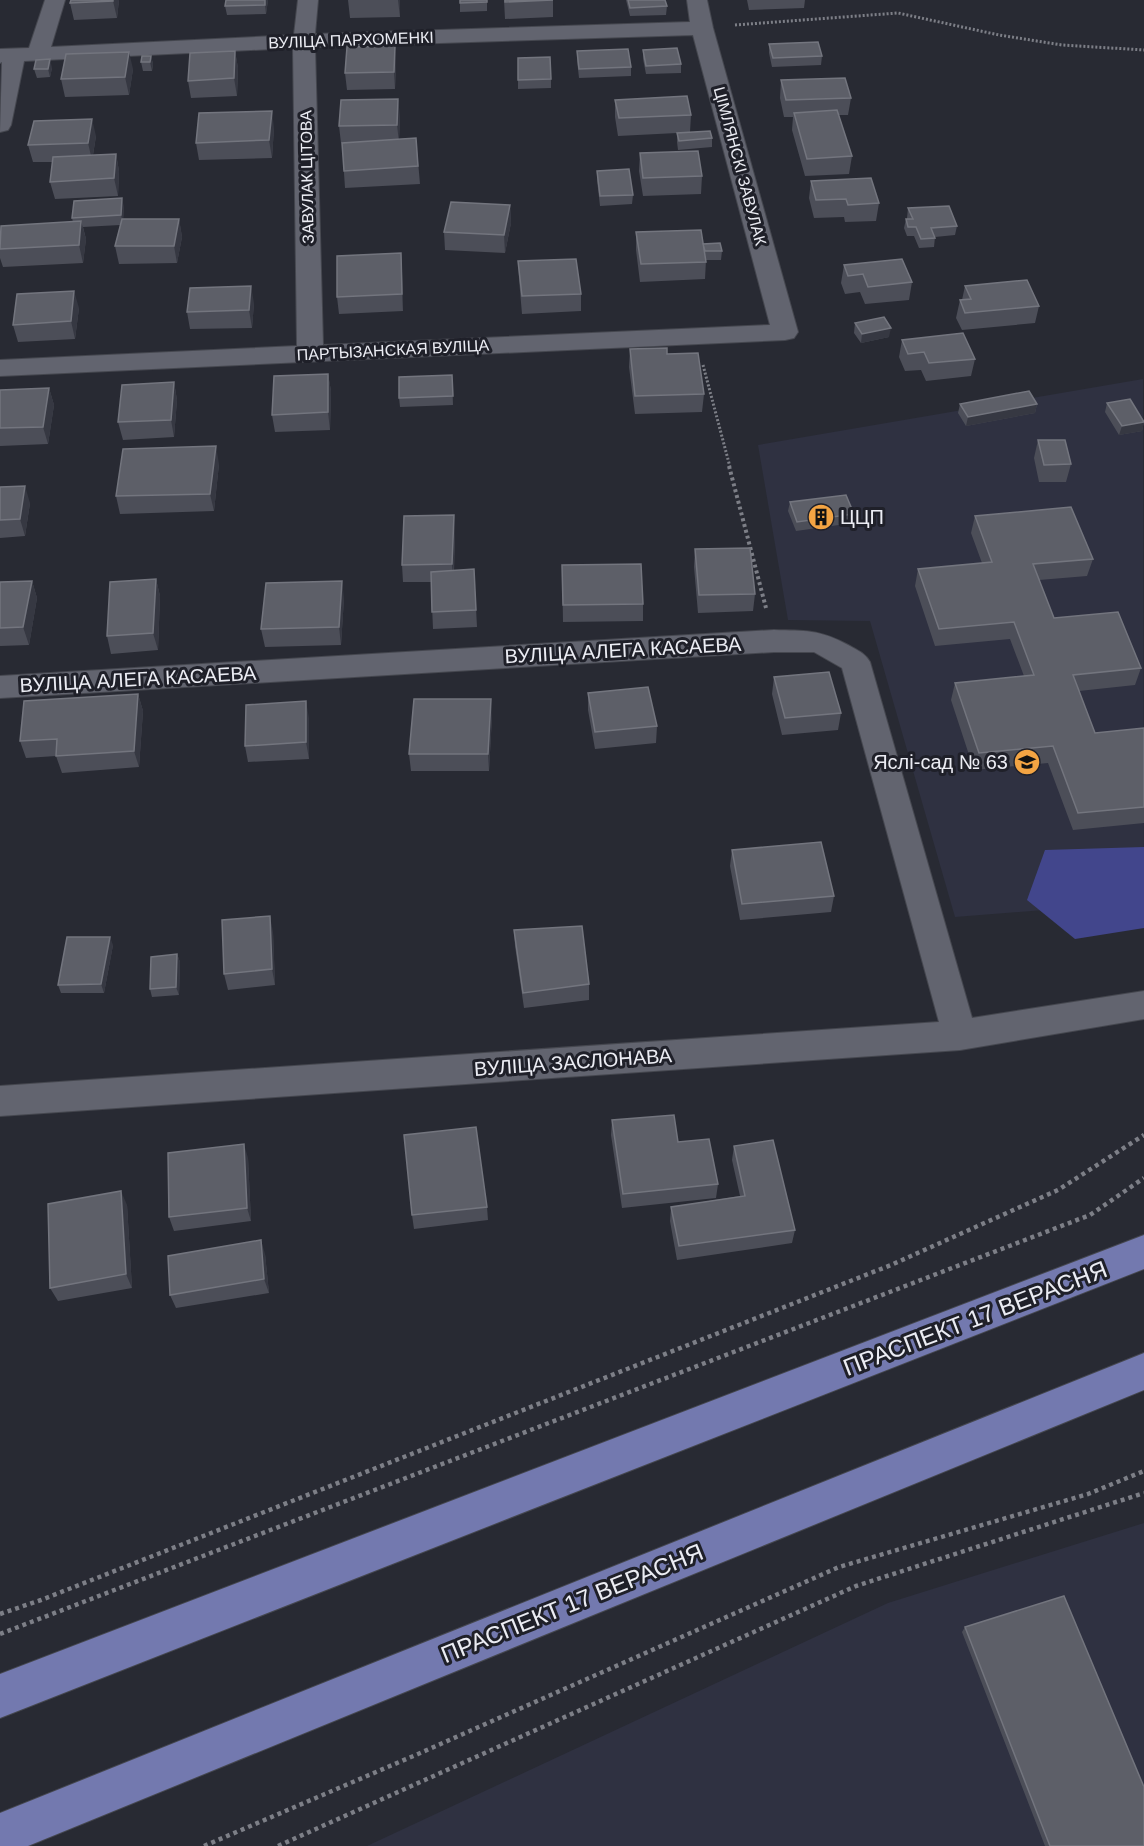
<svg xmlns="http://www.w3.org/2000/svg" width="1144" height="1846" viewBox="0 0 1144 1846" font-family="Helvetica,sans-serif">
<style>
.built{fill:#2f3141}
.green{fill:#42468c}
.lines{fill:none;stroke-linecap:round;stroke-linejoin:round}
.minor-casing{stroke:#45474f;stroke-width:2}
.major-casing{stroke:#45474f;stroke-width:2}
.path-far2{stroke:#7d7f87;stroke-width:3;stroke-dasharray:2 2;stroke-linecap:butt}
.path-far1{stroke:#7d7f87;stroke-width:4;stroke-dasharray:3 3;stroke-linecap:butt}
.path{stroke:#7d7f87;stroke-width:4.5;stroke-dasharray:4 4;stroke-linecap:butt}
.minor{fill:#62646f;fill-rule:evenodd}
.major{fill:#7379af;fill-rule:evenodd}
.wall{fill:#4c4e58}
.shaded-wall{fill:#363842}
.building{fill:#5d5f68;stroke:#73757e;stroke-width:1.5}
.labels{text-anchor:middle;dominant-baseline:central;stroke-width:6;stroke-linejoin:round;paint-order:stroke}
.far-street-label{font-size:16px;fill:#ebecf3;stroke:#1f2029}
.poi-label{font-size:20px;fill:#ebecf3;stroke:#1f2029;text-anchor:start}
.street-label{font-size:20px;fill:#ebecf3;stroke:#1f2029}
.near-street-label{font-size:24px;fill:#ebecf3;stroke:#1f2029}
</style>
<rect width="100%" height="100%" fill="#282a33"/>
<path class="built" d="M1143,379L1144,902L955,917L870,621L788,620L758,445Z
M1144,1523V1846H367L888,1603Z"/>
<path class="green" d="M1144,847V928L1075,939L1027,900L1045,850Z"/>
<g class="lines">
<defs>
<path id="minor" d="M45,0H65L51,47L294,35L298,0H318L315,34L690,22L687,0H707L713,28L798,332L794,338L785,340L0,376V360L297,346L293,48L24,61L11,125L8,130L0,132L2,62L0,63V49L29,48ZM693,35L770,325L323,345L315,47Z
M774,630C805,631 819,629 848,645C857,650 865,653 870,662L972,1018L1144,991V1019L960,1050L0,1116V1086L939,1022L842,668L814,652H774L0,698V676Z"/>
<path id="major" d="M1144,1235V1269L0,1718V1674Z
M1144,1353V1390L28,1846H0V1813Z"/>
</defs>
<use href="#minor" class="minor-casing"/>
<use href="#major" class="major-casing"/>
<path class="path-far2" d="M735,25L898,13L999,35L1062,45L1144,50
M703,365L730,467"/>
<path class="path-far1" d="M729,466L766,608"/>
<path class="path" d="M0,1614L41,1600L891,1265L1058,1190L1144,1135
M0,1634L1090,1215L1144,1178
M204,1846L418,1754L839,1567L1088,1494L1144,1471
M278,1846L856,1586L1144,1493"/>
<use href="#minor" class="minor"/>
<use href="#major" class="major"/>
</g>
<path class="wall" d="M119,0L117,18L74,20L70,3Z
M268,0L266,14L227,15L225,6Z
M348,0H400V17L350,18Z
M460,0H487V11L460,12Z
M504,0H553V17L505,19Z
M626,0H665L667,6L666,15L630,16Z
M747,0H805L804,8L749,10Z
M769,44L822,56L821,65L772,67L769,53Z
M643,50L681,64V73L646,74L643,59Z
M235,51L238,68L237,96L191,98L188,81Z
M577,51L631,67V76L579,78L577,60Z
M151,56L153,64L152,71H143L141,62Z
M518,58L551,79V88L518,89Z
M396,63L395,89L347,90L345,73Z
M52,68L50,77L37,78L34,69Z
M133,69L129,95L65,97L61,79Z
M781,80L851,98L848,115H838L852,156L849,174L805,176L792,130L793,117H784L780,98Z
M615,100L691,115L690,132L712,138V147L678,150L677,142V133L618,136L615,117Z
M400,116L399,139L416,138L420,184L345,188L342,143H341L339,126Z
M274,128L272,158L199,160L196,143Z
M96,136L93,155L116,154L119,171L118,196L55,199L50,182L53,162H33L28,145Z
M640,153L702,176L701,194L643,196L639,171Z
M597,171L633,195L632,204L600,206L597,180Z
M811,181L879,203L876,221L845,222L844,217L814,218L809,198Z
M510,205L511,223L505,253L445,250L444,232Z
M124,207L123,219H179L182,237L177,263L119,264L115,246L120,225L83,227L86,239L83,263L3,267L0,258V233L73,222L72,218Z
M908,208L957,226L955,235L935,237L934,247L919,248L914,236H907L904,228L906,219H907V218Z
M636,232L703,244L722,251L721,260H706L705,279L640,282L636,250Z
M518,261L581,294V311L522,314L519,279Z
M844,265L912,282L909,300L865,304L860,292L845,294L841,283Z
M402,271L403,311L339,314L337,297Z
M965,286L1039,306L1035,323L962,330L956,318L960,300H962Z
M254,303L252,328L190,329L187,312Z
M79,308L75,339L18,342L13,325Z
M855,323L889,337L861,343L854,333Z
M902,340L975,359L971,376L926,381L921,370L905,371L899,357Z
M630,349L667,354L704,394L702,412L635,414L629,367Z
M328,374L331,391L330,430L275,432L272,415Z
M452,375L453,405L400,407L399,398Z
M174,382L177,400L174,437L123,440L118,422Z
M49,388L54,405L48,444L0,446V390Z
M1107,403L1144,421L1142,431L1119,435L1105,412Z
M960,404H1037L1035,413L966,426L958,413Z
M1038,440L1071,464L1066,482H1039L1034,458Z
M219,464L214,511L120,514L116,496Z
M0,487L30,503L25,536L0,538Z
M790,502L854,514L853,523L796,531L788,511Z
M975,516L1093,559L1087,576L1039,580L1054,618L1141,668L1135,685L1079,691L1095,733L1144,728V823L1073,830L1048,763L974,770L951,700L955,683L1024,676L1010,639L935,646L915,586L918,569L982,563L971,533Z
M455,533L454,571L474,569L477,627L433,629L431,582H403L402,565Z
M695,549L755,594L753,611L698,613L694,567Z
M562,565L643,604V621L563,622Z
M156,579L160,596L158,650L111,654L107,636Z
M32,581L37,598L29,645L0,646V582Z
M344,598L341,645L265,647L261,629Z
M774,677L841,713L838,730L782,735L772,694Z
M588,693L657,726L656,743L595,749L588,710Z
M138,694L143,711L139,767L62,773L56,756L26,758L20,741Z
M492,716L489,771H411L409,754Z
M309,718V759L248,762L245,746Z
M732,850L834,896L831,912L740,920L730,866Z
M514,930L589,984V1000L524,1008L515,946Z
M273,932L275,985L228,990L224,974Z
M113,945L104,993H61L58,985Z
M177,954L180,962L179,995L152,997L150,989Z
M612,1120L718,1184L716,1198L622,1208L611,1135Z
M734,1146L795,1230L792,1243L677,1260L670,1221L671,1207L740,1196L732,1160Z
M248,1158L251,1221L174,1231L169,1217Z
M127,1205L132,1288L58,1301L50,1288Z
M487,1207L488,1220L414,1229L412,1215Z
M265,1254L269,1293L176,1308L170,1295Z
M965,1627L1144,1846H1045L962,1632Z"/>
<path class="shaded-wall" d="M113,0H119L117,18L113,1Z
M265,0H268L266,14L265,5Z
M398,0H400V17Z
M395,46L396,63L395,89L394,72Z
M235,51L238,68L237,96L234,78Z
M129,52L133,69L129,95L125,77Z
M151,56L153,64L152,71L150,62Z
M50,59L52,68L50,77L48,69Z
M398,99L400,116L399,142L397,125Z
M272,111L274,128L272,158L269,140Z
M92,119L96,136L92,160L88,143Z
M116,154L119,171L118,196L114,178Z
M122,198L124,207L123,224L121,215Z
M510,205L511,223L505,253L504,235Z
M179,219L182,237L177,263L174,246Z
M81,221L86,239L83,263L79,245Z
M401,253L402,271L403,311L402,294Z
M251,286L254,303L252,328L249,310Z
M74,291L79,308L75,339L71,321Z
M891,328L889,337L861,343L862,334Z
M328,374L331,391L330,430L328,412Z
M174,382L177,400L174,437L171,420Z
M49,388L54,405L48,444L43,427Z
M1037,404L1035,413L966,426L968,417Z
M1144,422L1142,431L1119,435L1122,426Z
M216,446L219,464L214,511L210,494Z
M25,486L30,503L25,536L20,519Z
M454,515L455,533L453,582L452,564Z
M156,579L160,596L158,650L153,633Z
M32,581L37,598L29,645L23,627Z
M342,581L344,598L341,645L339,627Z
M138,694L143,711L139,767L134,751Z
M491,699L492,716L489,771L488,754Z
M306,701L309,718V759L306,742Z
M270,916L273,932L275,985L272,969Z
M110,937L113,945L104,993L101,984Z
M177,954L180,962L179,995L176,987Z
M244,1144L248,1158L251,1221L247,1208Z
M121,1191L127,1205L132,1288L126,1274Z
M261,1240L265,1254L269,1293L264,1279Z"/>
<path class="building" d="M71,0H113V1L70,3Z
M226,0H265V5L225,6Z
M460,0H487V2L460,3Z
M505,0H553L505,2Z
M628,0H665L667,6L630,8Z
M818,42L822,56L773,58L769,44Z
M395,46L394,72L345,73L347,47Z
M677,48L681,64L646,66L643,50Z
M628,49L631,67L579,69L577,51Z
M235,51L234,78L188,81L190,53Z
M129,52L125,77L61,79L66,54Z
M142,56H151L150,62H141Z
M550,57L551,79L518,80V58Z
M50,59L48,69H34L36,60Z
M845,78L851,98L786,100L781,80Z
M687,96L691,115L619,118L615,100Z
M398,99L397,125L339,126L341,100Z
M837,110L852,156L807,159L794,113Z
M272,111L269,140L196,143L199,113Z
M92,119L88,143L28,145L34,121Z
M710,131L712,138L679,141L677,133Z
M416,138L418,166L344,171L342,143Z
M698,151L702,176L643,178L640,153Z
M116,154L114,178L50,182L53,157Z
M629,169L633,195L600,196L597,171Z
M871,178L879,203L848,205L846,199L816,200L811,181Z
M122,198L121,215L72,218L74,201Z
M451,202L510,205L504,235L444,232Z
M949,206L957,226L931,228L935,238L921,239L916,227H908L906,219H913L908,208Z
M122,219H179L174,246H115Z
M81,221L79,245L0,249L1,226Z
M701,230L706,262L641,264L636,232Z
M720,243L722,251H705L703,244Z
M401,253L402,294L337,297V256Z
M576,259L581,294L522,296L518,261Z
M902,259L912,282L868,287L863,274L848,276L844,265Z
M1027,280L1039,306L965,313L960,300L971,299L965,286Z
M251,286L249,310L187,312L190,288Z
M74,291L71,321L13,325L17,294Z
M884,317L891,328L862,334L855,323Z
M963,333L975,359L929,363L924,352L908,354L902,340Z
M667,348V354L698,353L704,394L635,396L630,349Z
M328,374V412L272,415L274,376Z
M452,375L453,396L399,398V377Z
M174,382L171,420L118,422L122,385Z
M49,388L43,427L0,428V390Z
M1029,391L1037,404L968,417L960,404Z
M1130,399L1144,422L1122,426L1107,403Z
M1038,440H1065L1071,464L1044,465Z
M216,446L210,494L116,496L123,449Z
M25,486L20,519L0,520V487Z
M846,495L854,514L797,522L790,502Z
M1071,507L1093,559L1033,564L1054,618L1118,612L1141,668L1073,675L1095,733L1144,728V807L1078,813L1053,746L979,753L955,683L1034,675L1014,622L939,629L918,569L992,562L975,516Z
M454,515L452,564L402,565L404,516Z
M750,548L755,594L699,595L695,549Z
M641,564L643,604L563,605L562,565Z
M474,569L476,610L432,612L431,572Z
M156,579L153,633L107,636L110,582Z
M32,581L23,627L0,628V582Z
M342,581L339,627L261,629L266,583Z
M829,672L841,713L785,718L774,677Z
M648,687L657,726L595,732L588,693Z
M138,694L134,751L56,756L57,739L20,741L24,701Z
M414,699H491L488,754H409Z
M306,701V742L245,746L246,705Z
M821,842L834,896L742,904L732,850Z
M270,916L272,969L224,974L222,920Z
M582,926L589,984L523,993L514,930Z
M67,937H110L101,984L58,985Z
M177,954L176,987L150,989L151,957Z
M674,1115L678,1142L709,1139L718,1184L623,1194L612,1120Z
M476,1127L487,1207L412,1215L404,1135Z
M773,1140L795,1230L679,1246L671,1207L745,1196L734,1146Z
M244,1144L247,1208L169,1217L168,1153Z
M121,1191L126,1274L50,1288L48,1204Z
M261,1240L264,1279L170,1295L168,1256Z
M1064,1596L1144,1787V1846H1050L965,1627Z"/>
<defs>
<symbol id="building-disc" viewBox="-11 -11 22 22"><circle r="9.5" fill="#f3a443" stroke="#1f2029"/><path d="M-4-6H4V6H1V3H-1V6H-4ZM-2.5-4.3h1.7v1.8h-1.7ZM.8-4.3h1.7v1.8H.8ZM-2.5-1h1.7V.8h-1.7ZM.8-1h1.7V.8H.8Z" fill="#111"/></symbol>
<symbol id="school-disc" viewBox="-11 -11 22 22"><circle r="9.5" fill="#f3a443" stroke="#1f2029"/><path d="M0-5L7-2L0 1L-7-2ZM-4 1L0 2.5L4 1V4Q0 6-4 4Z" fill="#111"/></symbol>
</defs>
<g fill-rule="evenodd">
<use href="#building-disc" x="806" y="502" width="30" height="30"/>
<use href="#school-disc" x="1012" y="747" width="30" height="30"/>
</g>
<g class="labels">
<g class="far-street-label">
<text transform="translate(351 40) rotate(-2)">ВУЛІЦА ПАРХОМЕНКІ</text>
<text transform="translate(740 166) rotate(75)">ЦІМЛЯНСКІ ЗАВУЛАК</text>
<text transform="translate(307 177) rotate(-91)">ЗАВУЛАК ЦІТОВА</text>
<text transform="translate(393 350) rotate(-3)">ПАРТЫЗАНСКАЯ ВУЛІЦА</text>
</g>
<g class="poi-label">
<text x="840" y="517">ЦЦП</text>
<text x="1008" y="762" text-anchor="end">Яслі-сад № 63</text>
</g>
<g class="street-label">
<text transform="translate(623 650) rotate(-3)">ВУЛІЦА АЛЕГА КАСАЕВА</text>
<text transform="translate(138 679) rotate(-3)">ВУЛІЦА АЛЕГА КАСАЕВА</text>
<text transform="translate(573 1062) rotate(-4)">ВУЛІЦА ЗАСЛОНАВА</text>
</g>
<g class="near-street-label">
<text transform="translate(975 1318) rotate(-21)">ПРАСПЕКТ 17 ВЕРАСНЯ</text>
<text transform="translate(572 1603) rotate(-22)">ПРАСПЕКТ 17 ВЕРАСНЯ</text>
</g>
</g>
</svg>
